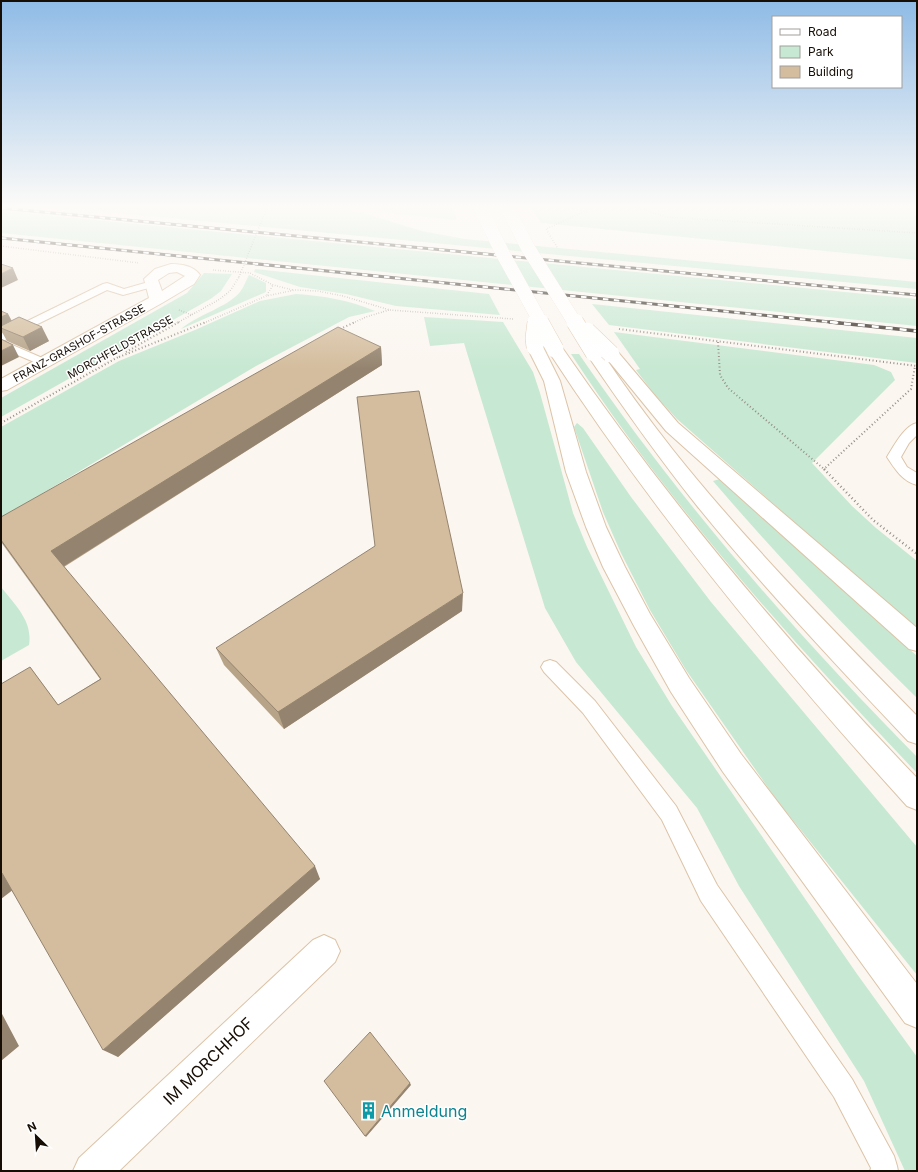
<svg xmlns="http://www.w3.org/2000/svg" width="918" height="1172" viewBox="0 0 918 1172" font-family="Inter,sans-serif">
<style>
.green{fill:#c7e8d2}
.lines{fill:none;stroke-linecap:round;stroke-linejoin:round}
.service-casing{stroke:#dcc4a8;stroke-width:2}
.minor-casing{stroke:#dcc4a8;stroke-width:2}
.trunk-casing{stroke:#dcc4a8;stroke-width:2}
.path-far2{stroke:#958e87;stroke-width:1.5;stroke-dasharray:0.5 2;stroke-linecap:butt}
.path-far1{stroke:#958e87;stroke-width:2;stroke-dasharray:1 2.5;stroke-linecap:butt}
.path{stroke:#958e87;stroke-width:2.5;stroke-dasharray:1 3;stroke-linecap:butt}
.service{fill:#fff;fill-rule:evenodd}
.minor{fill:#fff;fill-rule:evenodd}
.trunk{fill:#fff;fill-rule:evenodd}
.rail-far1-casing{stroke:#393129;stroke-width:3}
.rail-casing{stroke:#393129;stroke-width:3.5}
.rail-far1{stroke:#fff;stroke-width:2;stroke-dasharray:5.5;stroke-linecap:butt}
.rail{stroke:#fff;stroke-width:2.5;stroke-dasharray:7;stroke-linecap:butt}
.trunk-bridge-far1-casing{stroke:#dcc4a8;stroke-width:14;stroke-linecap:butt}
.trunk-bridge-casing{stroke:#dcc4a8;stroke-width:18;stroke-linecap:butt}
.path-bridge{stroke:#958e87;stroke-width:1.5;stroke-dasharray:0.5 2;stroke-linecap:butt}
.trunk-bridge-far1{stroke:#fff;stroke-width:14}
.trunk-bridge{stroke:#fff;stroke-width:17}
.wall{fill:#b6a388}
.shaded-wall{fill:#94846f}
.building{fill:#d4bd9e;stroke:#94846f}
.labels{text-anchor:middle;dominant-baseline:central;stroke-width:3;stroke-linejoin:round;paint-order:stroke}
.far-street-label{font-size:11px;fill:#160e05;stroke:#fff}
.near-street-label{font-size:16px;fill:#160e05;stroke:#fff}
.near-culture-label{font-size:16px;fill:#0d838f;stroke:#fff;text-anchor:start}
</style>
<rect width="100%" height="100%" fill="#fbf6f0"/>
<path class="green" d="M32,205H320L363,213L422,231L464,239L917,282V289Z
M358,205H451L457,220L396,214Z
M530,205H917V260L541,223Z
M1,211L917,299V326L1,233Z
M255,269L489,294L500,315L396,306L346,294L300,287L254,272Z
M204,273L232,274L221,291L212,298L1,417V398L187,293Z
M249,275L266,283V292L181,329C197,315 228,307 240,292C244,287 246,280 249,275Z
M296,294C324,296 349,300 375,311L349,317L256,366L1,518V427L119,361L195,330L260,301Z
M592,304L917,338V363L609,325Z
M424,317L503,322L533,372L540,393L573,513L587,547L636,647L672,706L857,974L917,1057V1171H905L864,1081L739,886L697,808L576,662L545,608L464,343L430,346Z
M614,332L874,365L891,372L895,380L812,463L852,506L876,528L917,561V630L677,419L655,395L636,370L640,369Z
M571,354H579C678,499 794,632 917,757V773C792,642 670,506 571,354Z
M577,423L583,428L631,497L711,602L917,847V975L776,799L686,670L650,610L621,553L603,512L574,427Z
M720,479L917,656V698C846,628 778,557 713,481Z
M1,587C15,605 33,621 29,645L1,661Z"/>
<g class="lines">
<defs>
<path id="service" d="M152,281L156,282L157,284L156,286L123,295L107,290L3,341L47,360L49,362L47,364H39L1,348V334L103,284L107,283L124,289Z
M917,423V435L909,443L901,457L907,467L917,473V485C902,481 895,469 887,457C894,446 904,426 917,423Z
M550,660L556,662L595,701L676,806L717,885L852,1079L894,1156L897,1166L898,1171H870L871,1168L834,1097L701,901L662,820L583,713L544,672L541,667L544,662Z"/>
<path id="minor" d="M171,264C181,264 194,266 200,275L194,284L162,303L7,390L1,391V379L149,298L144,279L155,269ZM177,272L185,276L162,291L158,280L169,273Z
M324,935L335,940L340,951L335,962L119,1171H73L79,1158L313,940Z"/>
<path id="trunk" d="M535,342L541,344L543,347L560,381L586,472L606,527L625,567L650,614L689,678L741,754L917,984V1028L905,1023L723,772L671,692L634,626L603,567L586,527L566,472L544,381L527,347L529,344Z
M555,344L561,346C667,500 787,643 917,778V810L907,806C777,663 653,512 547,349L549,346Z
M594,348L600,350C623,384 647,417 673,450C748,544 833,630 917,716V744L908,741C836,665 764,588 698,507C658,457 622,406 586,353L588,350Z
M611,349L617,351L678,423L917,628V651L909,649L666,431L603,354L605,351Z"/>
</defs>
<use href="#service" class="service-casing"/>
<use href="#minor" class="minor-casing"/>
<use href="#trunk" class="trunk-casing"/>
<path class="path-far2" d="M632,205L665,217L917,233
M1,246L139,263
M557,247L546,229L599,205
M213,270L250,273L273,285L293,290
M267,295L273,285
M179,310L192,315
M177,323L220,299L230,291L239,277
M204,323L266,296L295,290L318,291L343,296L390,310L513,319
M353,323L366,317L389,310"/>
<path class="path-far1" d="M340,329L355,322
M619,329L917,366
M718,342L720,375L728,388L824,469
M126,352L179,322
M119,357L206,322
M1,423L120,356
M825,470L824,469L911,389L915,366"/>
<path class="path" d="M824,469L873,520L917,554"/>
<use href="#service" class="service"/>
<use href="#minor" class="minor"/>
<use href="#trunk" class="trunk"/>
<defs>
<path id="rail-far1" d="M1,208L917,295
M1,238L840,323"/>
<path id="rail" d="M830,322L917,331"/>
</defs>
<use href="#rail-far1" class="rail-far1-casing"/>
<use href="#rail" class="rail-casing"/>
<use href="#rail-far1" class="rail-far1"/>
<use href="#rail" class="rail"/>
<defs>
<path id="trunk-bridge-far1" d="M479,205L503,254L541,323
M506,205L528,248L575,323
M536,323L537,315"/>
<path id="trunk-bridge" d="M540,322L555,349
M575,322L594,353
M587,331L611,354
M535,347L534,338L536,322"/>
</defs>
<use href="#trunk-bridge-far1" class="trunk-bridge-far1-casing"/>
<use href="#trunk-bridge" class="trunk-bridge-casing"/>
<path class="path-bridge" d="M239,277L268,205"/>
<use href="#trunk-bridge-far1" class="trunk-bridge-far1"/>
<use href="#trunk-bridge" class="trunk-bridge"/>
</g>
<path class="wall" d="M1,311L8,314L12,321L49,341L30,351L7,341L2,332H1Z
M381,347L382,365L64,567L320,879L118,1057L12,891L30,667L58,705L100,679L1,542V517Z
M462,611L284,729L224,665L216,648Z"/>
<path class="shaded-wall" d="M13,268L18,280L1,288V274Z
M8,314L14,326L1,328V317Z
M42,327L49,341L30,351L23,337Z
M13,345L19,357L1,366V351Z
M381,347L382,365L61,568L51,551Z
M463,593L462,611L284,729L278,712Z
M315,866L320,879L118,1057L103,1050Z
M2,873L18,886L1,899V874Z
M1,1012L19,1046L1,1061Z
M410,1083L411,1085L366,1137L365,1136Z"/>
<path class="building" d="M1,264L13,268L1,274Z
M1,311L8,314L1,317Z
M19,317L42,327L23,337L1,328V326Z
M338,327L381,347L51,551L315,866L103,1050L2,873L1,874V684L30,667L58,705L101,679L1,540V517Z
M1,339L13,345L1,351Z
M419,391L463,593L278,712L216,648L375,546L357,397Z
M370,1032L410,1083L365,1136L324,1081Z"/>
<linearGradient id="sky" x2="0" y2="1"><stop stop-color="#8fbbe6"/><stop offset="0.56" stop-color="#fdfbf8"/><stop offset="1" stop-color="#fdfbf8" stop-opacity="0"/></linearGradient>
<rect width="918" height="369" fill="url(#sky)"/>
<defs>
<symbol id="building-bare" viewBox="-9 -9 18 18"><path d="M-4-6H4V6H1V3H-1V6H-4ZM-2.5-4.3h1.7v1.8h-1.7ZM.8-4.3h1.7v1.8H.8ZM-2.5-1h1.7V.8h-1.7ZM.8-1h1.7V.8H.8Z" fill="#0f9aa8" stroke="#fff" stroke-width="2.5" paint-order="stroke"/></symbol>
</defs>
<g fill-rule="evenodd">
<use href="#building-bare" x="356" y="1098" width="25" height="25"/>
</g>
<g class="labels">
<g class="far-street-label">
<text transform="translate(79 343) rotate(-29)">FRANZ-GRASHOF-STRASSE</text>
<text transform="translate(120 347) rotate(-29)">MORCHFELDSTRASSE</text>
</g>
<g class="near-street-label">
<text transform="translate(208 1061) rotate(-44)">IM MORCHHOF</text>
</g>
<g class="near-culture-label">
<text x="381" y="1111">Anmeldung</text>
</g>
</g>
<rect width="918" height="1172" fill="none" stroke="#160e05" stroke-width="4"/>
<rect x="772" y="16" width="130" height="72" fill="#ffffff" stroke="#a29f9b"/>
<rect x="780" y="29" width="20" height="6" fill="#ffffff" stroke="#a29f9b"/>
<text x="808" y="36" font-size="12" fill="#160e05">Road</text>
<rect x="780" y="46" width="20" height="12" fill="#c7e8d2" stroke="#a29f9b"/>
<text x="808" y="56" font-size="12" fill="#160e05">Park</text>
<rect x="780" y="66" width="20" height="12" fill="#d4bd9e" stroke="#a29f9b"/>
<text x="808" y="76" font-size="12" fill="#160e05">Building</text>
<g transform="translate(36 1136) rotate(335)" stroke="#ffffff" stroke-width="3" paint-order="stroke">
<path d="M0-3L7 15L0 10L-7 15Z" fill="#160e05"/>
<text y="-6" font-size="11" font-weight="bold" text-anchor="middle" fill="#160e05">N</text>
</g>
</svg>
